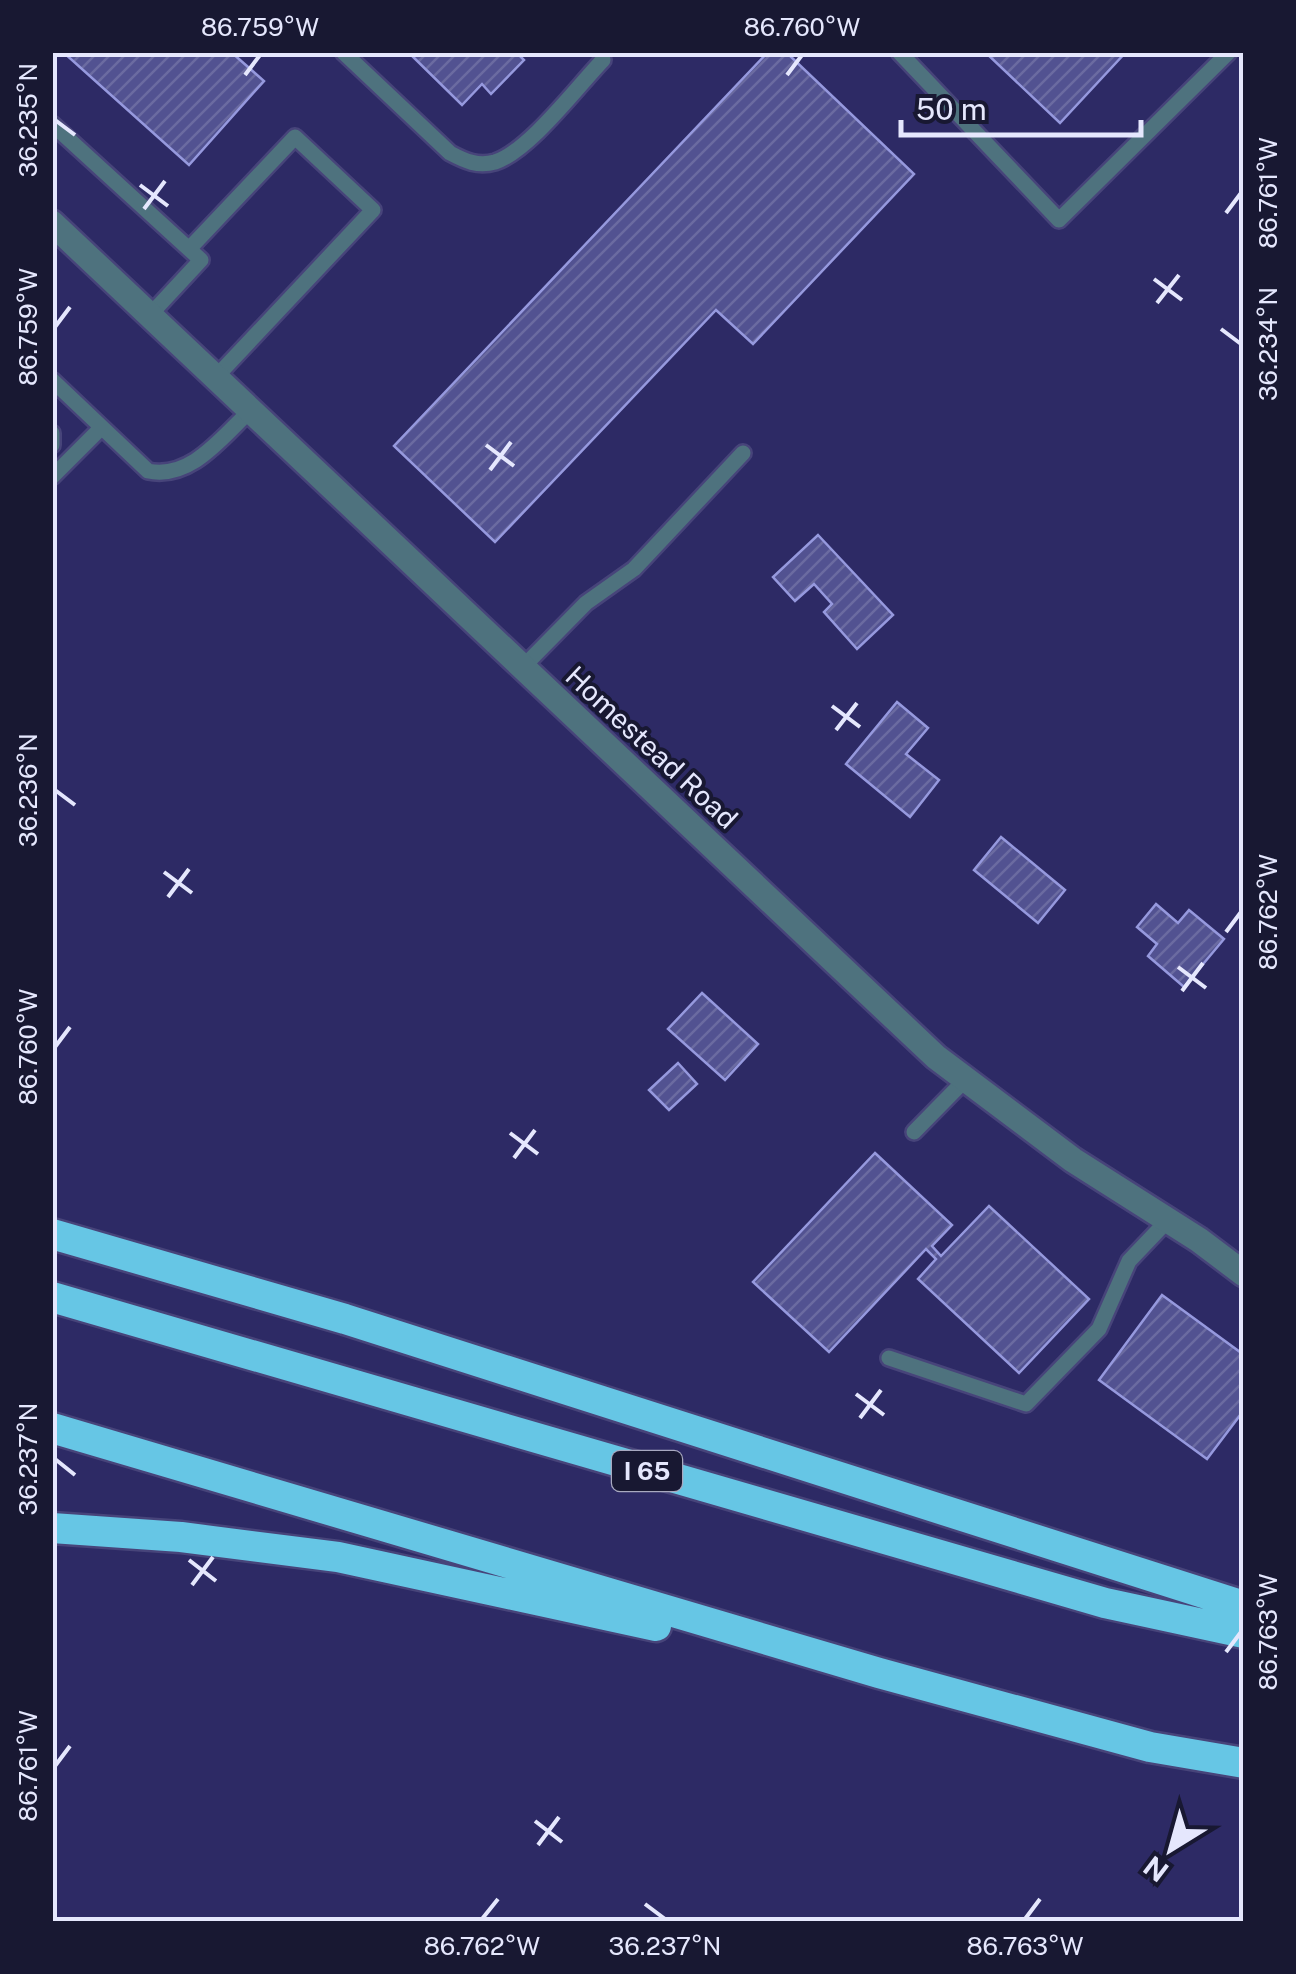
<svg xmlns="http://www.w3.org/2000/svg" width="1296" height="1974" viewBox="0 0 1296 1974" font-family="'Public Sans',sans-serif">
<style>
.building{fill:url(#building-hatch);stroke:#9699de;stroke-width:2.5}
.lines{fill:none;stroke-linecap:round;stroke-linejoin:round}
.lane-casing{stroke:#47447a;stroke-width:20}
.street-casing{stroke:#47447a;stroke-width:30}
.highway-casing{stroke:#47447a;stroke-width:35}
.lane{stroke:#4e727e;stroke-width:15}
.street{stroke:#4e727e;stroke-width:25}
.highway{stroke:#66c6e5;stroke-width:30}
.ticks{fill:none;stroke:#e5e7fd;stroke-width:4}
.labels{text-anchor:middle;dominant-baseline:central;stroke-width:8;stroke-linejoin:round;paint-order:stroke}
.shield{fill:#181832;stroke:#a8a9c0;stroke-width:2.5}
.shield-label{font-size:25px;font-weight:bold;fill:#e5e7fd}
.street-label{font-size:28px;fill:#e5e7fd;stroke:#181832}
.neatline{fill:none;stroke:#e5e7fd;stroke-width:4}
.ticks-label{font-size:25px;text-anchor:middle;fill:#e5e7fd}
</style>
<defs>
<pattern id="building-hatch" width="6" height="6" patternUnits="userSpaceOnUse" patternTransform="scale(2.5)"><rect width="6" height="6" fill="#525291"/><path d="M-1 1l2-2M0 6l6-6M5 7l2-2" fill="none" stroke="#6b6ba1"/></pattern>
</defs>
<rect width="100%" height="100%" fill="#2d2a65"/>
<path class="building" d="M63,52H231L264,81L189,165Z
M408,52H516L524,60L491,94L482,84L462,105Z
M768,52H786L914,174L753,344L716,310L495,542L394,446Z
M985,52H1126L1060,123Z
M818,535L893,615L857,649L824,612L832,604L814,584L795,601L773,577Z
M897,702L928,728L906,754L939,780L910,817L846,764Z
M1001,837L1065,890L1038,923L974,870Z
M1156,904L1178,923L1189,910L1224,939L1184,987L1148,956L1157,944L1137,927Z
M702,993L758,1044L725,1080L668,1029Z
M678,1063L697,1084L669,1110L649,1090Z
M875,1153L952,1225L932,1246L941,1256L989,1206L1089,1299L1019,1373L918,1279L936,1259L926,1249L829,1352L753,1282Z
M1162,1295L1244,1355V1410L1207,1459L1099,1380Z"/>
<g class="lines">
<defs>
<path id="lane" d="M343,52L450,153C465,161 478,167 495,162C529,151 577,87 603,60
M899,52L1059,220L1229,52
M52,124L201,260L150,315
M189,249L295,137L373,210L216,377
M52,380L148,471C191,480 222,437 251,410
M52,433V445
M52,477L101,428
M523,667L586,603L634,569L743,453
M914,1132L966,1079
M889,1358L1026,1404L1099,1329L1129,1261L1168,1220"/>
<path id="street" d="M52,223L936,1057L1073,1160L1199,1240L1244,1274"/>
<path id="highway" d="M52,1234L345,1319L1244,1606
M52,1297L1105,1603L1244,1633
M52,1428L879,1673L1150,1747L1244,1763
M52,1528L181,1537L338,1557L656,1626"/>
</defs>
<use href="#lane" class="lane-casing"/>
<use href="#street" class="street-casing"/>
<use href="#highway" class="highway-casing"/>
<use href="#lane" class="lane"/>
<use href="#street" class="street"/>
<use href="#highway" class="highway"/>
</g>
<path class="ticks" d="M245,75L260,55M787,75L802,55M55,120L75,135M140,185L168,206M144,209L165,181M1226,213L1241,193M1154,279L1182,300M1157,303L1179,275M55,327L70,307M1221,329L1241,344M486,445L514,466M490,470L511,442M832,706L860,727M836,730L857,703M55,790L75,805M164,872L192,893M168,897L189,869M1226,932L1241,912M1178,967L1206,988M1182,991L1203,963M55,1047L70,1027M510,1133L538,1154M514,1158L535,1130M856,1394L884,1415M860,1418L881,1390M55,1459L75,1475M189,1560L216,1581M192,1585L213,1557M1226,1652L1241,1632M55,1766L70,1746M535,1821L562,1842M538,1845L559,1817M645,1904L665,1919M482,1919L498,1899M1025,1919L1040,1899"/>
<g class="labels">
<rect class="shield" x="612" y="1451" width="70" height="40" rx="8"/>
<g class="shield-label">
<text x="647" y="1471">I 65</text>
</g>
<g class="street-label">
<text transform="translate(652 747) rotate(43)">Homestead Road</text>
</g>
</g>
<rect width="1296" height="1974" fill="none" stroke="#181832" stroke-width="110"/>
<g transform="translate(1171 1849) rotate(217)" stroke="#181832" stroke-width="8" paint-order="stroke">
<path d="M0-8L18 38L0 25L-18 38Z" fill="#e5e7fd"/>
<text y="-15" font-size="28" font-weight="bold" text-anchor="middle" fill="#e5e7fd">N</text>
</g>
<path d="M901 120v15h240v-15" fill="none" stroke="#e5e7fd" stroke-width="5"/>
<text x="916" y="120" font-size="30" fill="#e5e7fd" stroke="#181832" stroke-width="8" paint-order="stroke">50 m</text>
<rect x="55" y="55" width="1186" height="1864" class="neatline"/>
<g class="ticks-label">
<text x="260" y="36">86.759°W</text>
<text x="802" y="36">86.760°W</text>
<text transform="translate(28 120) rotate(-90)" y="9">36.235°N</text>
<text transform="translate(1268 193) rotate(-90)" y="9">86.761°W</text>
<text transform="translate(28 327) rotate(-90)" y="9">86.759°W</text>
<text transform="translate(1268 344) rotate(-90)" y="9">36.234°N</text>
<text transform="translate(28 790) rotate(-90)" y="9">36.236°N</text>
<text transform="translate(1268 912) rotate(-90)" y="9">86.762°W</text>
<text transform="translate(28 1047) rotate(-90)" y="9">86.760°W</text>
<text transform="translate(28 1459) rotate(-90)" y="9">36.237°N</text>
<text transform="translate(1268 1632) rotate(-90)" y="9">86.763°W</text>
<text transform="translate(28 1766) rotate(-90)" y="9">86.761°W</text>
<text x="482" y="1955">86.762°W</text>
<text x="665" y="1955">36.237°N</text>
<text x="1025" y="1955">86.763°W</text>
</g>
</svg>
